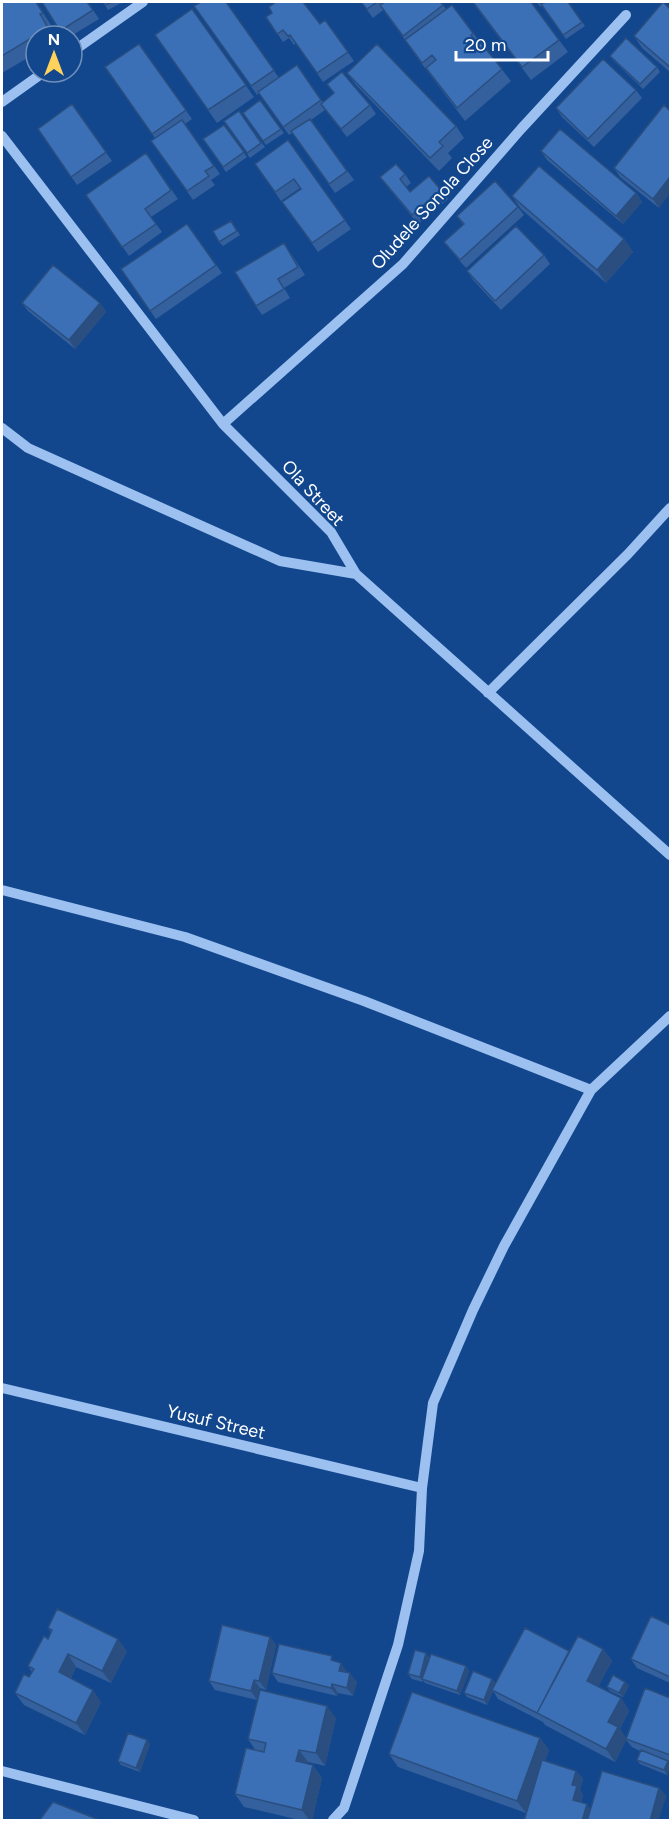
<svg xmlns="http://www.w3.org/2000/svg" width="672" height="1822" viewBox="0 0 672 1822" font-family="Figtree,sans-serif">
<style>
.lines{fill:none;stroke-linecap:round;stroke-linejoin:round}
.minor{stroke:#9cc1f1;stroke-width:10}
.wall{fill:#34609d}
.shaded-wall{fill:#2a4e7f}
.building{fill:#3c70b6;stroke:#2a4e7f;stroke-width:1.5}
.labels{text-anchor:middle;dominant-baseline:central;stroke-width:4.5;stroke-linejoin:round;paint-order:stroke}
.street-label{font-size:18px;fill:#fff;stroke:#13478d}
</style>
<rect width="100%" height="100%" fill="#13478d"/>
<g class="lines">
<path class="minor" d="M72,52L143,2
M2,102L44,72
M2,136L223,424L331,532L356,574L670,855
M223,424L403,264L521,129L626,15
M2,428L28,448L280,561L356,574
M488,693L628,554L670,508
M2,890L185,937L364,1001L591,1090
M2,1388L422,1488
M2,1771L194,1820
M333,1820L344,1808L398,1645L419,1551L422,1488L433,1403L473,1310L504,1246L591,1090L670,1016"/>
</g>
<path class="wall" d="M2,2H36L51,25L49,27L54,36H36V53L2,73Z
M42,2H88L99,19L71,36H64Z
M103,2H123L108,10Z
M226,2L279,78L297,65L323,102L334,93L327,84L370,105L376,114L347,137L325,110L311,120L354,180L335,193L292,133L289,135L259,93L257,95L194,6Z
M361,2H440L446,9L473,33L511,81L465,121L413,52L405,40L383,10L373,18Z
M472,2H531L568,52L531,80Z
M536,2H568L585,26L566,39L542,6L541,7Z
M192,9L254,97L217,123L155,35Z
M670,9V72L642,48L634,36Z
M266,17L320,24L325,20L354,61L323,82L296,43L294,45L289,38L283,42Z
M139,44L192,119L185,124L220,174L211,180L215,185L193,200L151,141L155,138L105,67Z
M610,56L657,67L660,72L643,89L613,60Z
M347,73L456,126L464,138L448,153L452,158L439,171L356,85Z
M636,90L642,98L594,147L562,117L556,108Z
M260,100L284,133L266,145L243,113Z
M72,104L112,161L77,185L38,129Z
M239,111L265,147L250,158L224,121Z
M670,111L659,208L620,177L614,168Z
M224,125L247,157L226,172L203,139Z
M288,140L351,229L318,252L282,202L301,189L300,188L281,201L255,164Z
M541,151L636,193L642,202L623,224L547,160Z
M146,153L178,199L151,217L162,232L129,256L86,195Z
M405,174L411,183L406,187L410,192L441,190L448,199L418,224L386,185L380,177Z
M512,196L624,239L633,252L606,283L521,209Z
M518,207L524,215L466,268L451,251L444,242L463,225L457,216Z
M231,221L240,235L223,246L219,242Z
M187,224L222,273L156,319L121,269Z
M290,252L305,275L284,288L290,298L262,315L256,306Z
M544,255L550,264L501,310L473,280L467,271Z
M22,303H100L106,312L75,349L28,311Z
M670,1625V1683L637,1668L631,1659Z
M48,1628L127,1651L111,1683L76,1667L71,1678L101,1702L85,1735L24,1705L15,1693L29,1677L32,1672L28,1666L48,1639L51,1632Z
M270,1637L276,1645L266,1690L260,1688L257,1700L215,1690L209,1681Z
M603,1649L612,1661L598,1687L621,1698L629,1711L620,1729L626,1738L670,1698V1762L668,1761L670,1764V1767L667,1775L640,1764L637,1760L640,1751L632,1747L626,1740L615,1762L545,1725L543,1722L498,1699L493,1691L487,1705L467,1697L464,1693L496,1683L569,1651Z
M429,1657L428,1663L466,1666L469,1671L460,1695L425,1683L423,1680V1682L412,1679L408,1674Z
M335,1661L347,1672V1673L357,1682L353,1696L338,1693L337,1696L278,1682L272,1673Z
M625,1682L629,1686L623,1697L610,1691L607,1687Z
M336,1718L325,1766L308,1762V1764L313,1765L322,1778L312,1821H304L244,1807L235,1794L256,1751L248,1739Z
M540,1738L549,1750L545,1761L576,1771L583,1779L580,1790L583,1795L581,1802L590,1809L659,1788L666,1796L658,1821H524L526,1813L398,1767L389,1754Z
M150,1744L140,1772L121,1765L118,1761Z"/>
<path class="shaded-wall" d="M36,2L41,8L51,25L43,13Z
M670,177V193L659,208L653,199Z
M636,193L642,202L623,224L616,216Z
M624,239L633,252L606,283L597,270Z
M100,303L106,312L75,349L69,340Z
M270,1637L276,1645L266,1690L259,1681Z
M118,1639L127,1651L111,1683L102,1671Z
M603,1649L612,1661L595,1693L587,1681Z
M426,1653L429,1657L424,1679H422L423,1682L420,1677Z
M68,1654L76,1667L67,1685L59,1672Z
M341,1663L347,1672L345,1680L339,1671Z
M466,1666L469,1671L460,1695L457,1691Z
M350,1673L357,1682L353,1696L347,1688Z
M492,1679L496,1683L487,1705L484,1700Z
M254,1680L260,1688L257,1700L251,1691Z
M625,1682L629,1686L623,1697L619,1693Z
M332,1684L338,1693L337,1696L331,1688Z
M93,1690L101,1702L85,1735L76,1723Z
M621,1698L629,1711L620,1729L627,1739L615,1762L606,1749L608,1722Z
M327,1706L336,1718L325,1766L316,1753Z
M540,1738L549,1750L526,1813L517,1801Z
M147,1740L150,1744L140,1772L136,1768Z
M299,1750L308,1762L305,1774L296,1761Z
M668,1761L670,1764V1767L667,1775L664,1770Z
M313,1765L322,1778L312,1821H310L302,1810Z
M576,1771L583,1779L580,1790L583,1795L579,1809L573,1800L572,1785Z
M659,1788L666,1796L658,1821H650Z
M587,1804L593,1813L591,1821H582Z"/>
<path class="building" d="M2,2H36L43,13L40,14L48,28L2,56Z
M42,2H87L93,10L60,31Z
M103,2H112L105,5Z
M201,2H226L274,70L251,86L194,6Z
M276,2H303L320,24L325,20L348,52L317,73L290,35L288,36L283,30L277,34L266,17L272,13L269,7Z
M361,2H377L367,9Z
M385,2H440L443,5L403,36L380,5Z
M473,2H531L559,40L522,67Z
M546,2H568L582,22L563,35L541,4Z
M663,2L670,9V67L634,36Z
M452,5L473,33L471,35L478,45L481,43L502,69L457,108L426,68L436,60L432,55L422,63L405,40Z
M192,9L246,85L208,110L155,35Z
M626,38L657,67L640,84L610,56Z
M139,44L186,110L152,134L105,67Z
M377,44L456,126L439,142L443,146L430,158L347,73Z
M603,59L636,90L588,139L556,108Z
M297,65L321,100L283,127L258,92Z
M342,72L370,105L341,129L321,104L334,93L327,84Z
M260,100L281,129L263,141L243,113Z
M72,104L106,152L71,177L38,129Z
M664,105L670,111V177L653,199L614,168Z
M239,111L261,143L247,153L224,121Z
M310,119L347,171L329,184L291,131Z
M182,120L214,166L205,171L209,176L187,191L151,141Z
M224,125L244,152L223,167L203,139Z
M560,129L636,193L616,216L541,151Z
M288,140L345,220L312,243L282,202L301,189L294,179L275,192L255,164Z
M146,153L171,190L145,209L156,224L122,247L86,195Z
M396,164L405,174L400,179L410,192L429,176L441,190L412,215L380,177Z
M539,166L624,239L597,270L512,196Z
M495,181L518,207L460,260L444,242L464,224L457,216Z
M231,221L237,231L219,242L213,231Z
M187,224L216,265L150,311L121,269Z
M516,226L544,255L495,301L467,271Z
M284,243L298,267L278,279L284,289L256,306L235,272Z
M53,265L100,303L69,340L22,303Z
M57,1609L118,1639L102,1671L68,1654L59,1672L93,1690L76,1723L15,1693L24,1674L29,1677L34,1669L28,1666L44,1636L48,1639L52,1630L48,1628Z
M651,1616L670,1625V1677L631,1659Z
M222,1625L270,1637L259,1681L254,1680L251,1691L209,1681Z
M525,1628L569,1651L537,1713L492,1690Z
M578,1636L603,1649L587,1681L621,1698L608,1722L618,1727L606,1749L537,1713Z
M279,1644L332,1656L331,1660L341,1663L339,1671L350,1673L347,1688L332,1684L331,1688L272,1673Z
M415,1650L426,1653L420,1677L408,1674Z
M431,1654L466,1666L457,1691L422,1679Z
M473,1671L492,1679L484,1700L464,1693Z
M613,1675L625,1682L619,1693L607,1687Z
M645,1688L670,1698V1755L626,1739Z
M260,1690L327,1706L316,1753L299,1750L296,1761L313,1765L302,1810L235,1794L246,1748L264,1752L266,1743L248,1739Z
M412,1692L540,1738L517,1801L389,1754Z
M128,1733L147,1740L136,1768L118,1761Z
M641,1750L668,1761L664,1770L637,1760Z
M542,1760L576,1771L572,1785L577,1786L573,1800L587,1804L582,1821H524Z
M602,1771L659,1788L650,1821H587Z
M53,1802L102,1821H39Z"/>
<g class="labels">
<g class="street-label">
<text transform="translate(432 203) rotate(-48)">Oludele Sonola Close</text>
<text transform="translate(313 493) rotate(47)">Ola Street</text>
<text transform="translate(216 1422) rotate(13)">Yusuf Street</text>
</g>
</g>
<rect width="672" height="1822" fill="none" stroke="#ffffff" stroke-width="6"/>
<g transform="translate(54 54)"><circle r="28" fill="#13478d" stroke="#7191bb" stroke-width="1.5"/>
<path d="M0-4.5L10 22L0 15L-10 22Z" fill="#ffd25c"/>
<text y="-9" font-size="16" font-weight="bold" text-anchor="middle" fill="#ffffff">N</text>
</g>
<path d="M456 51v9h92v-9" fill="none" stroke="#ffffff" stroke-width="3"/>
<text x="465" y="51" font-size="18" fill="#ffffff" stroke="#13478d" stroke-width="4.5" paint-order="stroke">20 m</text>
</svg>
